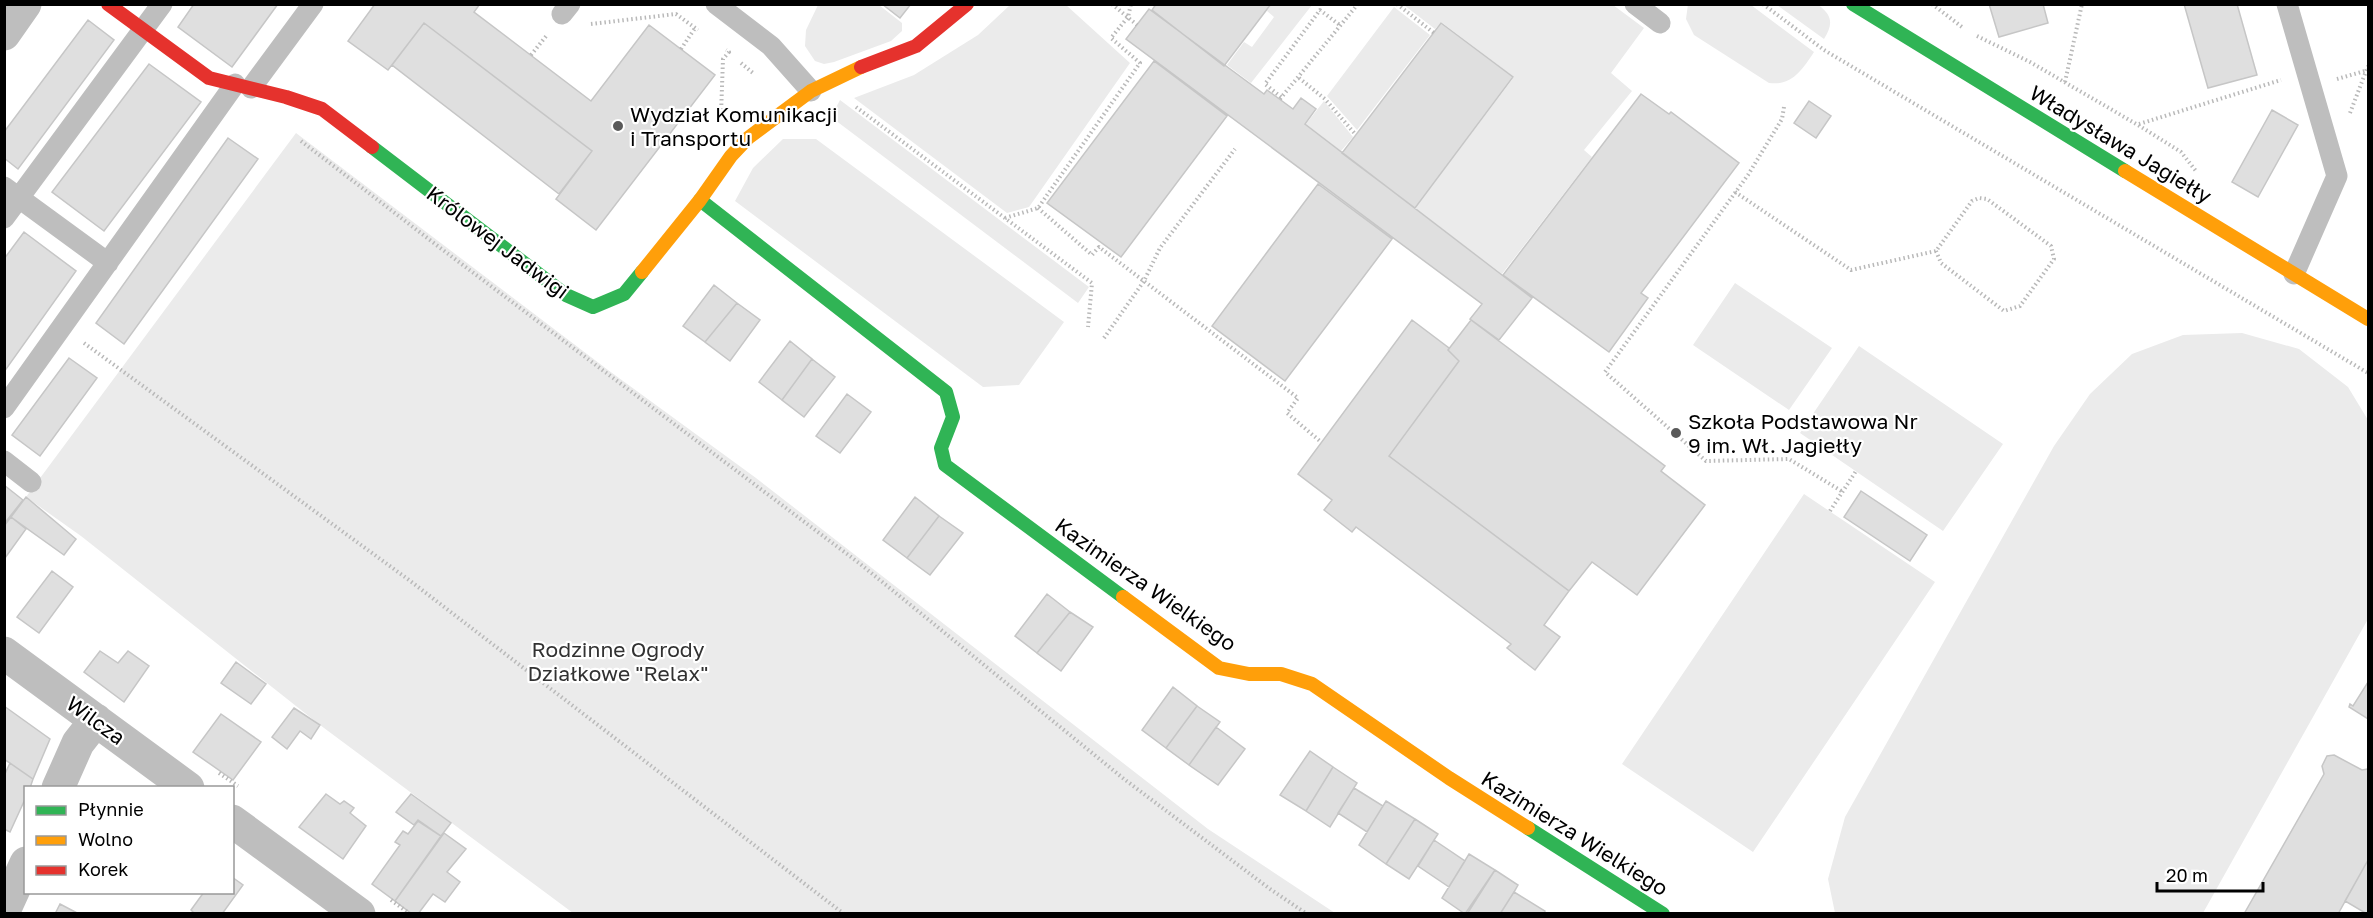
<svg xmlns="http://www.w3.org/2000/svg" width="2373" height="918" viewBox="0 0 2373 918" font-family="'Golos Text',sans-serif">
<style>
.green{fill:#ebebeb}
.building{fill:#dfdfdf;stroke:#c6c6c6;stroke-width:1.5}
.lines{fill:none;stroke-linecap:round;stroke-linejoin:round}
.path{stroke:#b9b9b9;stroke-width:4;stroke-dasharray:1.5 3;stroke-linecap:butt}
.lane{stroke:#bebebe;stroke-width:21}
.street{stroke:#bebebe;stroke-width:33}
.fast{stroke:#30b455;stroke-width:14}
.slow{stroke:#ff9f0a;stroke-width:14}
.jam{stroke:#e5322d;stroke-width:14}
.poi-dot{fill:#595959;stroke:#fff;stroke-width:2}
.labels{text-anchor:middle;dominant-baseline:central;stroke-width:4.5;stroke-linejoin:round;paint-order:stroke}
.poi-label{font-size:21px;fill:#000;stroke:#fff;text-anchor:start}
.street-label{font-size:21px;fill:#000;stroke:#fff}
.park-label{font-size:21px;fill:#323232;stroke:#fff}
</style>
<rect width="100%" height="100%" fill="#fff"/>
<path class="green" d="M1688,4L1751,5L1814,52C1802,70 1792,86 1769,83L1694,35L1686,19Z
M818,5H879L902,23V31L891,41L834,62L824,64L815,61L805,46L806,30Z
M1010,5H1066L1130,63L1029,207L1007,213L854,98L914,75L978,35Z
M1271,5H1312L1251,83L1227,65L1244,42L1252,47L1274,17L1267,11Z
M1404,5H1613L1644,28L1611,73L1632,91L1584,150L1592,157L1502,274L1415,208L1514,77L1441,22L1435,29Z
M1777,5H1818C1833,15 1833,25 1824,39Z
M1394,7L1430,35L1357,130L1327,96Z
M840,100L1089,287L1078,303L831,117Z
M1324,101L1353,137L1341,151L1306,124Z
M296,133L608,370L756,478L1208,829L1335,913H573L320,725L81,536L26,497Z
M783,139H816L1064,322L1019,385L983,387L735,201L753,168Z
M1735,283L1832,348L1789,410L1693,345Z
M2242,333L2299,349L2348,387L2368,420V619L2203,913H1835L1828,879L1845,817L2054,446L2090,394L2132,354L2183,335Z
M1859,346L2003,444L1943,531L1800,433Z
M1804,494L1935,582L1753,852L1622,764Z"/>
<path class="building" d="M194,4H278L232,67L178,27Z
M375,4H480L474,12L591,101L649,25L715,75L596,230L556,199L592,151L424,23L388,70L348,41Z
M882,4H911L900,18Z
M1156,4H1271L1224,66L1152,10Z
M1989,4H2043L2048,23L1999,37Z
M2184,4H2237L2257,75L2208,88Z
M1149,9L1264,94L1267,90L1293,109L1301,98L1316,109L1305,124L1532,298L1499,340L1470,319L1482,304L1126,39Z
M88,20L114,40L18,169L4,158V132Z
M424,23L592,151L559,194L392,65Z
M1441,23L1513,77L1415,208L1342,153Z
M1154,61L1227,116L1121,257L1047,203Z
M149,64L201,102L104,231L52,192Z
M1641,94L1669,114L1671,112L1739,163L1641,293L1648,298L1609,352L1503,275Z
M1809,101L1831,116L1816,138L1794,123Z
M2272,110L2298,125L2258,197L2232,182Z
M228,138L258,159L124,344L96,323Z
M1318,184L1392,239L1285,381L1212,326Z
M24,232L76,271L4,372V259Z
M714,285L737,303L705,342L683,326Z
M737,303L760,320L730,361L705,342Z
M1412,320L1449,348L1448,350L1459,361L1389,456L1569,591L1544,625L1560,637L1535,670L1507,648L1511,644L1356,527L1352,532L1324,510L1332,500L1298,474Z
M1471,320L1665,466L1661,471L1705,505L1637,595L1592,562L1569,591L1389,456L1459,361L1448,350Z
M790,341L812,359L782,400L759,382Z
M69,358L97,378L40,456L12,435Z
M812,359L835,377L804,417L782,400Z
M847,394L871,412L840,453L816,436Z
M4,485L23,500L4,524Z
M1861,491L1927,535L1910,561L1844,517Z
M26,497L76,539L64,555L11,517Z
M915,497L939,516L907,558L883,540Z
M939,516L963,533L930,575L907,558Z
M11,517L26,529L5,558L4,526Z
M52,571L73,587L39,633L17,617Z
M1047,594L1070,612L1037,653L1015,636Z
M1070,612L1093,627L1061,671L1037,653Z
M100,651L118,663L128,651L149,666L124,702L84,672Z
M236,662L266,684L251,704L221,683Z
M2368,682V719L2349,707L2350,704L2353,706Z
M1173,687L1197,706L1166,748L1142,730Z
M4,706L50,739L33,779L4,759Z
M1197,706L1220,722L1189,765L1166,748Z
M294,708L320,725L311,739L300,731L287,749L272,737Z
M221,714L261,742L233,780L193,752Z
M1216,727L1245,749L1218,785L1189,765Z
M1310,751L1333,767L1306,811L1280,795Z
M2334,755L2362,770L2368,769V860L2338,914H2244L2324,774L2322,766L2327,756Z
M10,763L33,779L30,788H26V797L10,832L4,829V776Z
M1333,767L1357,783L1330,827L1306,811Z
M1354,788L1383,806L1367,832L1338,813Z
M326,794L340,804L344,801L354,808L350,813L366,826L343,859L299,827Z
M411,794L451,823L441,836L418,820L414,825L396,812Z
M1386,801L1415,819L1386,864L1359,845Z
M1415,819L1438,834L1409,879L1386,864Z
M418,821L441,836L395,901L372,884L400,845L395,842L403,831L408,834Z
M444,833L466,849L447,872L460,882L445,902L433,894L418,914H412L395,901Z
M1434,840L1465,861L1449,887L1418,866Z
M1469,854L1495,870L1465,914L1442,898Z
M2368,860V914H2367L2345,901Z
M1495,870L1518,885L1514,892L1500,914H1467Z
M232,877L243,885L222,914H195L191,910L204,892H232Z
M1514,892L1545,911L1544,914H1500Z
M60,904L79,914H55Z"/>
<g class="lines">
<path class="path" d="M1112,4L1137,25
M1397,4L1434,33
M1763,4L1824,50L2368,373
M1932,4L1962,27
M591,24L676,14L698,30
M1977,36L2030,62L2138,125L2181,152L2196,171
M681,49L695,28
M531,55L547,35
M741,63L753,73
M1299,78L1325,99L1356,135
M2337,79L2368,70
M2065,82L2082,4
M1281,97L1265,84L1320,10L1341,26
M1280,99L1358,4
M856,107L1092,283L1088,327
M1784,107L1782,119L1748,175L1605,372L1706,461L1789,459L1843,492
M2350,113L2368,66
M721,114L723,59L729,52L726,50
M2139,124L2281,80
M301,141L439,247L859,563L1124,779L1270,889L1307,914
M1735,192L1851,270L1936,251L1972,201L1979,198L1987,199L2051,246L2054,259L2020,306L2004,311L1941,263L1936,251
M1038,208L1092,255L1099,247L1298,398L1287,413L1321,442
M1005,218L1038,208L1140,63L1111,38L1128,17L1131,4
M1104,338L1144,281L1160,248L1235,149
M84,343L409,580L844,914
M1830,511L1856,471
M219,773L238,786
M391,900L410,914"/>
<path class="lane" d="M716,4L771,46L811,91
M1635,4L1660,23
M2287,4L2337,176L2294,274
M562,14L570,4
M251,88L313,4
M4,187L108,263
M4,218L162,4
M4,408L235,84
M4,461L31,482"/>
<path class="street" d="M4,34L25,4
M4,653L188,788
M58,788L78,743L96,720
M232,821L359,914
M4,911L26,863"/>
<path class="fast" d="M1853,4L2125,171
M372,147L566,295L593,307L624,294L642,272
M700,200L946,392L953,417L941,448L945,465L1123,597
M1528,828L1663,914"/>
<path class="slow" d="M2125,171L2368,319
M642,272L700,200L731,156L748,138L811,91L861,67
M1123,597L1219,668L1249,674H1281L1312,684L1449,778L1528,828"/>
<path class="jam" d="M108,4L209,78L286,97L322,109L372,147
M861,67L916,46L967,4"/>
</g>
<g class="poi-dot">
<circle cx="618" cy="126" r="6"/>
<circle cx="1676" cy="433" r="6"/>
</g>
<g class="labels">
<g class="poi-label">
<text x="630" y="114">Wydział Komunikacji<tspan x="630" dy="24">i Transportu</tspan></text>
<text x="1688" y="421">Szkoła Podstawowa Nr<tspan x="1688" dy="24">9 im. Wł. Jagiełły</tspan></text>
</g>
<g class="street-label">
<text transform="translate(2121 144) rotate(31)">Władysława Jagiełły</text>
<text transform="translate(498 242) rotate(37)">Królowej Jadwigi</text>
<text transform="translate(1146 584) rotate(35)">Kazimierza Wielkiego</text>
<text transform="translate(96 720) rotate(36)">Wilcza</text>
<text transform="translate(1575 833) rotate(32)">Kazimierza Wielkiego</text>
</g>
<g class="park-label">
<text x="618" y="649">Rodzinne Ogrody<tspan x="618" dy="24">Działkowe "Relax"</tspan></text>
</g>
</g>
<rect width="2373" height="918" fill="none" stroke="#000000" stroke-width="12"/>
<rect x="24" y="786" width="210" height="108" fill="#ffffff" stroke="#999999" stroke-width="1.5"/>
<rect x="36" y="806" width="30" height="9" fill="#30b455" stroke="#999999" stroke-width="1.5"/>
<text x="78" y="816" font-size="18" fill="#000000">Płynnie</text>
<rect x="36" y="836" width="30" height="9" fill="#ff9f0a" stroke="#999999" stroke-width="1.5"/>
<text x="78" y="846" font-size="18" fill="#000000">Wolno</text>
<rect x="36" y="866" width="30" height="9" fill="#e5322d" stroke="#999999" stroke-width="1.5"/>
<text x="78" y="876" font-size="18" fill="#000000">Korek</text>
<path d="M2157 882v9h106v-9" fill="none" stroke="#000000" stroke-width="3"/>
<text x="2166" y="882" font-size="18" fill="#000000" stroke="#ffffff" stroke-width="4.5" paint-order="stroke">20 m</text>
</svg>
